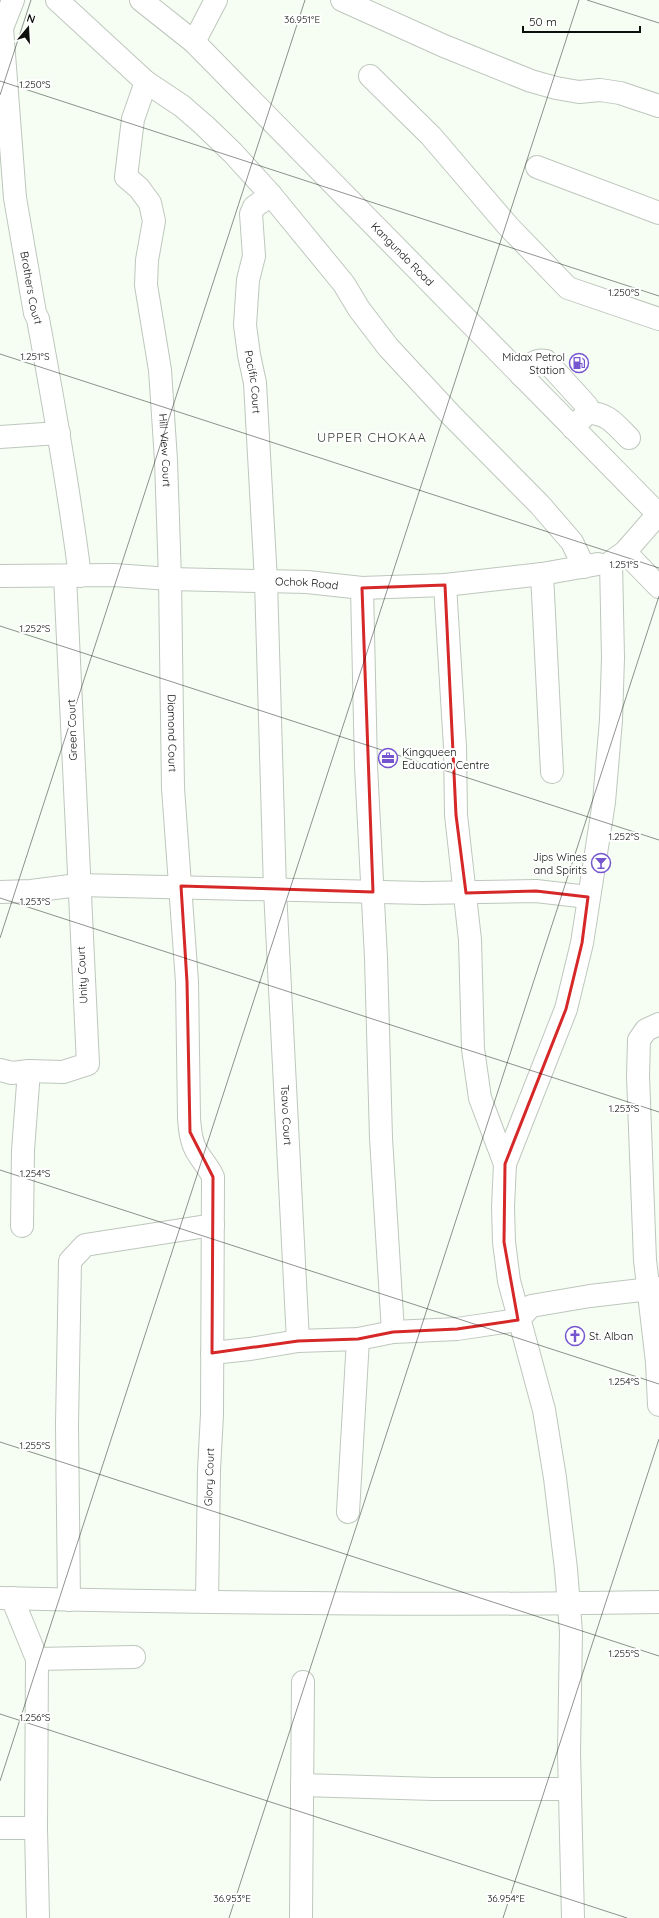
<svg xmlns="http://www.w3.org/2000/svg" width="659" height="1918" viewBox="0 0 659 1918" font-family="Quicksand,sans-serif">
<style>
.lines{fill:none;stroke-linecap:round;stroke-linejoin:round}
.minor-casing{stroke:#bec7bd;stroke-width:24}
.highway-casing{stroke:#bec7bd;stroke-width:24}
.minor{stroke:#fff;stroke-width:22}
.highway{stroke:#fff;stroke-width:22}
.marked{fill:none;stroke:#d62828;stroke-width:3;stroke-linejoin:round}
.ticks{fill:none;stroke:#0c0f0c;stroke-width:1;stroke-opacity:0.45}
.labels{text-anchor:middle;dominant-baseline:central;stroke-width:4;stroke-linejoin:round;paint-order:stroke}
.street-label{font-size:11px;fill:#0c0f0c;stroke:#fff}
.poi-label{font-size:11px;fill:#0c0f0c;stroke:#fff;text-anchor:end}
.quarter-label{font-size:13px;letter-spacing:1px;fill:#3c433b;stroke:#fff}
.ticks-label{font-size:10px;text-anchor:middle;fill:#0c0f0c;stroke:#fff;stroke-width:4;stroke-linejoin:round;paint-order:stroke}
</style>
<rect width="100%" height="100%" fill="#f6fef4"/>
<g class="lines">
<defs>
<g id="minor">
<path id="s1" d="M13,0L2,28L15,198L35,313L38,319C54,405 69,490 80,576"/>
<path d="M57,0L146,82L182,106L205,126L233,153L271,195L344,284L359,309L388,347L452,416L540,505L572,542L584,567"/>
<path d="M342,0L444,46L531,81L556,88L579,92L600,90L620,93L659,106"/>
<path d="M194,42L216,0"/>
<path d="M370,76L431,136L508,226L568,288L659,319"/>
<path id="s2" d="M146,82L133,119L126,177L139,188L150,203L154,221L147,260L146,285L160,370L166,460L170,579L173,788L187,982L189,1118C190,1131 191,1144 199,1155C204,1163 209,1168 213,1177L212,1414L209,1470L207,1601"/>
<path d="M537,167L659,213"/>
<path id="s3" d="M271,195L254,207L251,214L254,256L248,280L245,325L249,355L255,383L266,581L275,890L298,1341"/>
<path d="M521,375C529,367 534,358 546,361L587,406V413L573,428"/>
<path d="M587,413C607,412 616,425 629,438"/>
<path d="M0,437L59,433"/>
<path d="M625,552L659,587"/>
<path d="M542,574L552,772"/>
<path id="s4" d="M0,576L114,575L170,579L307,582L362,588L445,585L542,574L598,564"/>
<path d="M445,585L455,747L456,815L470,940L473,1049L480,1098L505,1164"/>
<path d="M362,588L366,766L376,958L381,1138L393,1332"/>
<path d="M0,892L31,891L78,885L423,893L536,891L588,897"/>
<path d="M659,1024L646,1030L639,1040L638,1076L645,1260L657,1362L659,1405"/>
<path d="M0,1070L12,1073L29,1071L63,1072L88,1064L65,576"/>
<path d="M22,1226L23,1150L29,1071"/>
<path d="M212,1353L250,1349L298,1341L358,1339L393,1332L457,1329L518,1320L531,1306L590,1296L659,1288"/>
<path d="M348,1512L358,1339"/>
<path d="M0,1598C219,1603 440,1606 659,1602"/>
<path d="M12,1598L37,1659L36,1828L38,1918"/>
<path d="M69,1600L67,1425L70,1261L85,1245L213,1225"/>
<path d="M37,1659L134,1657"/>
<path d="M302,1785L433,1789H570"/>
<path d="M0,1828H36"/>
<path d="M301,1918L303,1682"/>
<path d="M573,1918L569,1753L571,1632L566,1569L555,1478L544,1410L509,1281L504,1242L503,1207L505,1164L566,1009L582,943L604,802L611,720L613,658L611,562L625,552L659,513"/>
</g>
<g id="highway">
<path id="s5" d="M141,0L194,42L659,515"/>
</g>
</defs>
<use href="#minor" class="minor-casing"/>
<use href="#highway" class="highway-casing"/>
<use href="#minor" class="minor"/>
<use href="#highway" class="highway"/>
</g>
<path class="marked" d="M445,585L456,815L466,893L536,891L588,897L582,943L566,1009L505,1164L504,1242L518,1320L457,1329L393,1332L358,1339L298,1341L212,1353L213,1177L190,1132L187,982L181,886L373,892L362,588Z"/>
<path class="ticks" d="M587,0L659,23M0,81L659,296M0,95L31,0M0,354L659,568M0,626L659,840M0,898L659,1112M0,938L305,0M0,1170L659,1384M0,1442L659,1656M0,1714L627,1918M0,1781L579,0M229,1918L659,596M503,1918L659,1439"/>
<defs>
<symbol id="fuel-ring" viewBox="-11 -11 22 22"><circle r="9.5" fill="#fff" stroke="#7656cf" stroke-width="1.5"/><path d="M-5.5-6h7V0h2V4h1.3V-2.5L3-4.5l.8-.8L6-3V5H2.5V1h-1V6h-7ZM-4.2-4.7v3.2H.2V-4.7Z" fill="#7656cf"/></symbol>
<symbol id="office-ring" viewBox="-11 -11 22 22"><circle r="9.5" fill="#fff" stroke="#7656cf" stroke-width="1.5"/><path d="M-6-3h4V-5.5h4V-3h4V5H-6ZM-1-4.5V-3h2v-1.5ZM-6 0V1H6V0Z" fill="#7656cf"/></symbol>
<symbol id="bar-ring" viewBox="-11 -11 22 22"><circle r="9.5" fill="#fff" stroke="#7656cf" stroke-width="1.5"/><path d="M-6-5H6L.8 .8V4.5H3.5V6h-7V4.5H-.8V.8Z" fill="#7656cf"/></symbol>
<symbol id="church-ring" viewBox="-11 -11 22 22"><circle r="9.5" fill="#fff" stroke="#7656cf" stroke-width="1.5"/><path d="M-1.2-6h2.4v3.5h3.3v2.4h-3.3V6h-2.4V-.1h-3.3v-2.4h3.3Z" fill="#7656cf"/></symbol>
</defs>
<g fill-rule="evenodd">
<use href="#fuel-ring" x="568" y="352" width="22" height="22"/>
<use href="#office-ring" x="377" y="747" width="22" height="22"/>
<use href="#bar-ring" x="590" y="852" width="22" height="22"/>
<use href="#church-ring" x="564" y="1325" width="22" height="22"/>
</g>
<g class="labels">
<g class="street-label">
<text stroke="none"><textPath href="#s5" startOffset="365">Kangundo Road</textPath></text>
<text stroke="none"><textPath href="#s1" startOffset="292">Brothers Court</textPath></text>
<text stroke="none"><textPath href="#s3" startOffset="198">Pacific Court</textPath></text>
<text stroke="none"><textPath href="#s2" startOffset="383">Hill View Court</textPath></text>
<text stroke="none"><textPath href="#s4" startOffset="307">Ochok Road</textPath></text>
<text transform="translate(72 730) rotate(-92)">Green Court</text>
<text stroke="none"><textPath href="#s2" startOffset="666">Diamond Court</textPath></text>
<text transform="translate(82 975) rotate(-93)">Unity Court</text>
<text stroke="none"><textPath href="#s3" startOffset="932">Tsavo Court</textPath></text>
<text transform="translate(209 1477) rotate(-88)">Glory Court</text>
</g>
<g class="poi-label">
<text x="565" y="357">Midax Petrol<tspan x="565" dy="13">Station</tspan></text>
<text x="402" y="752" text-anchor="start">Kingqueen<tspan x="402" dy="13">Education Centre</tspan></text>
<text x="587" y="857">Jips Wines<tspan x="587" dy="13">and Spirits</tspan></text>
<text x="589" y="1336" text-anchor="start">St. Alban</text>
</g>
<g class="quarter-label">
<text x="372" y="437">UPPER CHOKAA</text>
</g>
</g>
<g class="ticks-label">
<text x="302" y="23">36.951°E</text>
<text x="35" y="88">1.250°S</text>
<text x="624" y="296">1.250°S</text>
<text x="35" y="360">1.251°S</text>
<text x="624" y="568">1.251°S</text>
<text x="35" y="632">1.252°S</text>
<text x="624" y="840">1.252°S</text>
<text x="35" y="905">1.253°S</text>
<text x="624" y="1112">1.253°S</text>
<text x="35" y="1177">1.254°S</text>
<text x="624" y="1385">1.254°S</text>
<text x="35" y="1449">1.255°S</text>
<text x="624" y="1657">1.255°S</text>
<text x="35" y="1721">1.256°S</text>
<text x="232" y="1902">36.953°E</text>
<text x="506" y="1902">36.954°E</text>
</g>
<g transform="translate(28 28) rotate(18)" stroke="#ffffff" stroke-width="3" paint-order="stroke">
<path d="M0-3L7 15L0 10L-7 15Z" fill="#0c0f0c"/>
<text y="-6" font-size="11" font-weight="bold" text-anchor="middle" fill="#0c0f0c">N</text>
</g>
<path d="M523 26v6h117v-6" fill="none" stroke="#0c0f0c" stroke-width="2"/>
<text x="529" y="26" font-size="12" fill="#0c0f0c" stroke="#ffffff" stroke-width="3" paint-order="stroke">50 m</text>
</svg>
